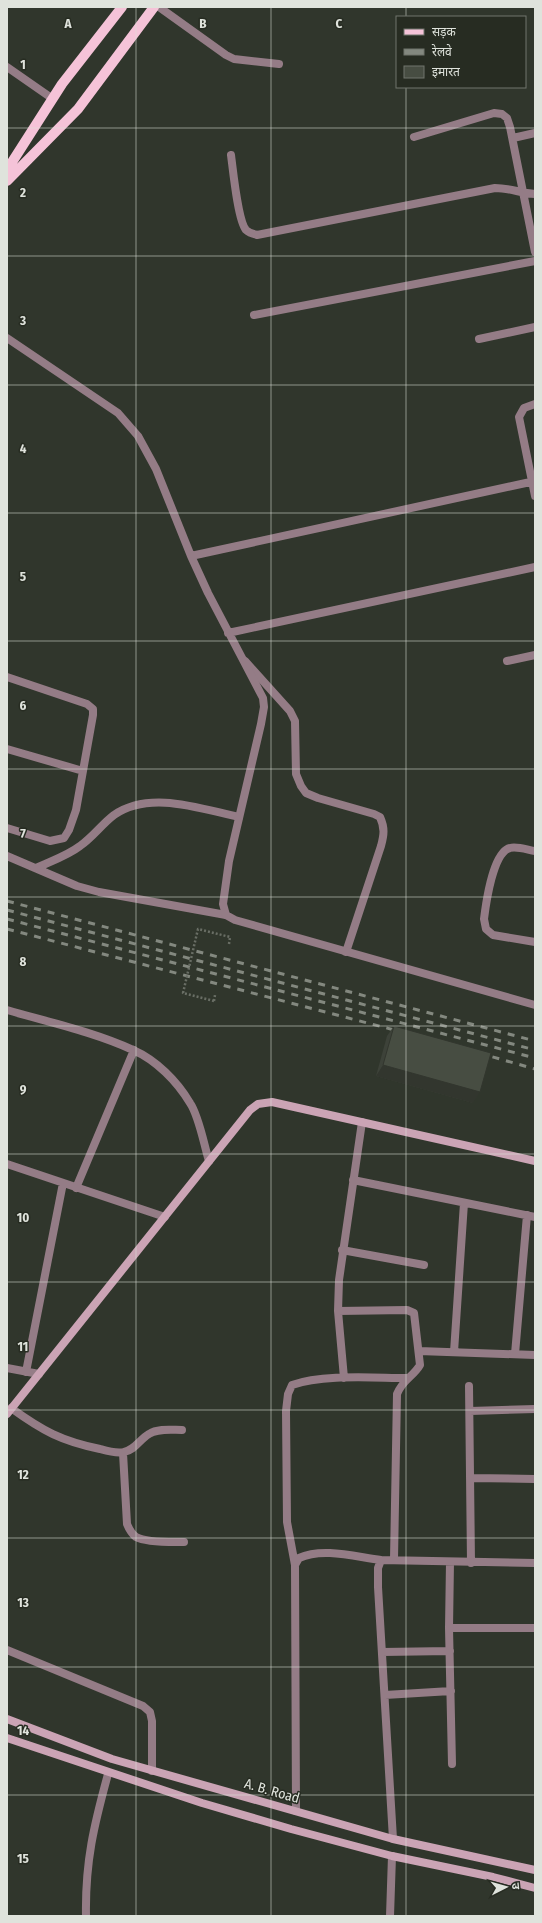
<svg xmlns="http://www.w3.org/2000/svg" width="542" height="1923" viewBox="0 0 542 1923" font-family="'Fira Sans Condensed','Noto Sans Devanagari',sans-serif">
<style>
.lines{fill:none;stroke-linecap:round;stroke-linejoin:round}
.path{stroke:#696e65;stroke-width:2.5;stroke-dasharray:2 2;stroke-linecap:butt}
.lane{stroke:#947c86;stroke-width:8}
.street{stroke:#947c86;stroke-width:8}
.secondary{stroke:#cba4b5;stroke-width:8}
.primary{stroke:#f5c3d8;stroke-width:10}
.rail{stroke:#83887f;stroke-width:3;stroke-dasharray:7 7;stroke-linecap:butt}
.path-bridge{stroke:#696e65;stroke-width:2.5;stroke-dasharray:2 2;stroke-linecap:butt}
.wall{fill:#3d4239}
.shaded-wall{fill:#32362e}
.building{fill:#474d42;stroke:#32362e}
.grid{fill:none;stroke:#dfe3dc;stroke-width:1;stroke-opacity:0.55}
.labels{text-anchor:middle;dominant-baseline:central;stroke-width:3;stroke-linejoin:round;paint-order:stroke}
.street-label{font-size:14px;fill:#dfe3dc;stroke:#272c22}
.grid-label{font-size:13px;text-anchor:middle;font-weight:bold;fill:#dfe3dc;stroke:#272c22;stroke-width:3;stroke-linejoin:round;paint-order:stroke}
</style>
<rect width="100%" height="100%" fill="#30362c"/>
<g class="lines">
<path class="path" d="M229,944L230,937
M214,1001L215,995"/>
<path class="lane" d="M159,7L226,55L234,59L279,64
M7,67L53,99
M245,661L290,711L295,721L296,774L301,786L306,793L318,798L374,814L380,817C385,828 384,835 381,846L346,952
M7,856L77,886L99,892L226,915
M36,868C51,861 67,856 80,846C93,837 102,824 114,815C150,790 201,809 239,817
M7,1650L143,1706L150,1712L152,1721V1771"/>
<path class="street" d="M414,137L494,113L502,114L507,118L510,127L535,252
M513,138L535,133
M231,155C233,170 238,221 246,230C249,233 253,234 257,235L495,188C510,188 520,193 535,194
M254,315L535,261
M7,338L118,413L138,436L156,469L191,556L208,593L263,698L264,707L261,724L229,861L223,904L226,915L235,920L535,1005
M479,339L535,327
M535,404L524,408L519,417L535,496
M191,556L535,481
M228,633L535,567
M507,661L535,655
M7,677L87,704L93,709V715L76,810L69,830L64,838L50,841L7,828
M7,749L83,771
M535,851C528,850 517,846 510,848C493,852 486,903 484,919L486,929L493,935L535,942
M7,1010C48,1022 94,1032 133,1050C156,1060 177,1081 190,1103C199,1116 204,1145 209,1161
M7,1164L165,1217
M353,1180L535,1217
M76,1188L134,1050
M342,1250L424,1265
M338,1311L407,1310L414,1313L420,1365C413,1377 403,1379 397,1394L394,1559
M419,1351L535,1355
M454,1352L464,1203
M515,1354L527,1215
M7,1368L39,1374
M26,1372L63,1183
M344,1378L338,1311L339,1280L362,1122
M469,1386L471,1563
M11,1408C43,1431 61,1441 100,1449C107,1451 117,1454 124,1452C135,1450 140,1439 149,1434C158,1428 172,1430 182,1430
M470,1411L535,1409
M123,1453L127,1524C129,1529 132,1534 136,1537C147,1543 172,1542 184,1542
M470,1478L535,1479
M450,1562L449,1628L452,1764
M295,1565L287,1522L286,1411L288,1394L292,1385C323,1374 373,1378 407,1378
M449,1628H535
M382,1652L450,1651
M385,1695L451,1691
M296,1811L295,1565L299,1558C323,1547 356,1557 381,1560
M393,1839L378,1587V1568L381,1560L535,1563
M86,1916C85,1862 94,1825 108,1774
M390,1916L392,1856"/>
<path class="secondary" d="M7,1414L250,1110L258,1104L272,1102L535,1161
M7,1719L112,1759L393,1839L535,1870
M7,1738L202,1803L291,1829L392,1856L493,1877L535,1888"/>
<path class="primary" d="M7,170L62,84L122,7
M7,181L78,109L154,7"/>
<path class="rail" d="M7,901L535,1041
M7,910L535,1050
M7,919L535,1058
M7,929L402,1032
M479,1053L535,1069"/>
<path class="path-bridge" d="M214,1001L183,993L198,929L230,937"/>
</g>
<path class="wall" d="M394,1026L473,1103L376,1076L387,1036Z"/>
<path class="shaded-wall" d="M383,1065L480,1092L473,1103L376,1076Z"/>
<path class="building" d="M394,1026L491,1053L480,1092L383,1065Z"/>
<path class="grid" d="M136,7V1916M271,7V1916M406,7V17M406,87V1916M7,128H535M7,256H535M7,385H535M7,513H535M7,641H535M7,769H535M7,897H535M7,1026H535M7,1154H535M7,1282H535M7,1410H535M7,1538H535M7,1667H535M7,1795H535"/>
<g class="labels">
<g class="street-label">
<text transform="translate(272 1791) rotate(16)">A. B. Road</text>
</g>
</g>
<g class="grid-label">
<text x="68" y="28">A</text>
<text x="203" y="28">B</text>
<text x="339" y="28">C</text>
<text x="23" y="69">1</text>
<text x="23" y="197">2</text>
<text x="23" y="325">3</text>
<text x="23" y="453">4</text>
<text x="23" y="581">5</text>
<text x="23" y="710">6</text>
<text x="23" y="838">7</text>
<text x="23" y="966">8</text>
<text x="23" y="1094">9</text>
<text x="23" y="1222">10</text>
<text x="23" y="1351">11</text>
<text x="23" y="1479">12</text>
<text x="23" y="1607">13</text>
<text x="23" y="1735">14</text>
<text x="23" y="1863">15</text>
</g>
<rect width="542" height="1923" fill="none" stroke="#dfe3dc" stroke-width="16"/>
<rect x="396" y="16" width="130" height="72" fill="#272c22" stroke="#71756c"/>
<rect x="404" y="29" width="20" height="6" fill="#f5c3d8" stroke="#71756c"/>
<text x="432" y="36" font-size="12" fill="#dfe3dc">सड़क</text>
<rect x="404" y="49" width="20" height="6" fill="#83887f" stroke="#71756c"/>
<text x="432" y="56" font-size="12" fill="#dfe3dc">रेलवे</text>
<rect x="404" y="66" width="20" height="12" fill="#474d42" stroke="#71756c"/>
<text x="432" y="76" font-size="12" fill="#dfe3dc">इमारत</text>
<g transform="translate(506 1887) rotate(84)" stroke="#272c22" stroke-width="3" paint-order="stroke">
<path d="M0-3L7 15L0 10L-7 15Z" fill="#dfe3dc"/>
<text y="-6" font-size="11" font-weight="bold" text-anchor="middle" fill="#dfe3dc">उ</text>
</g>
</svg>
